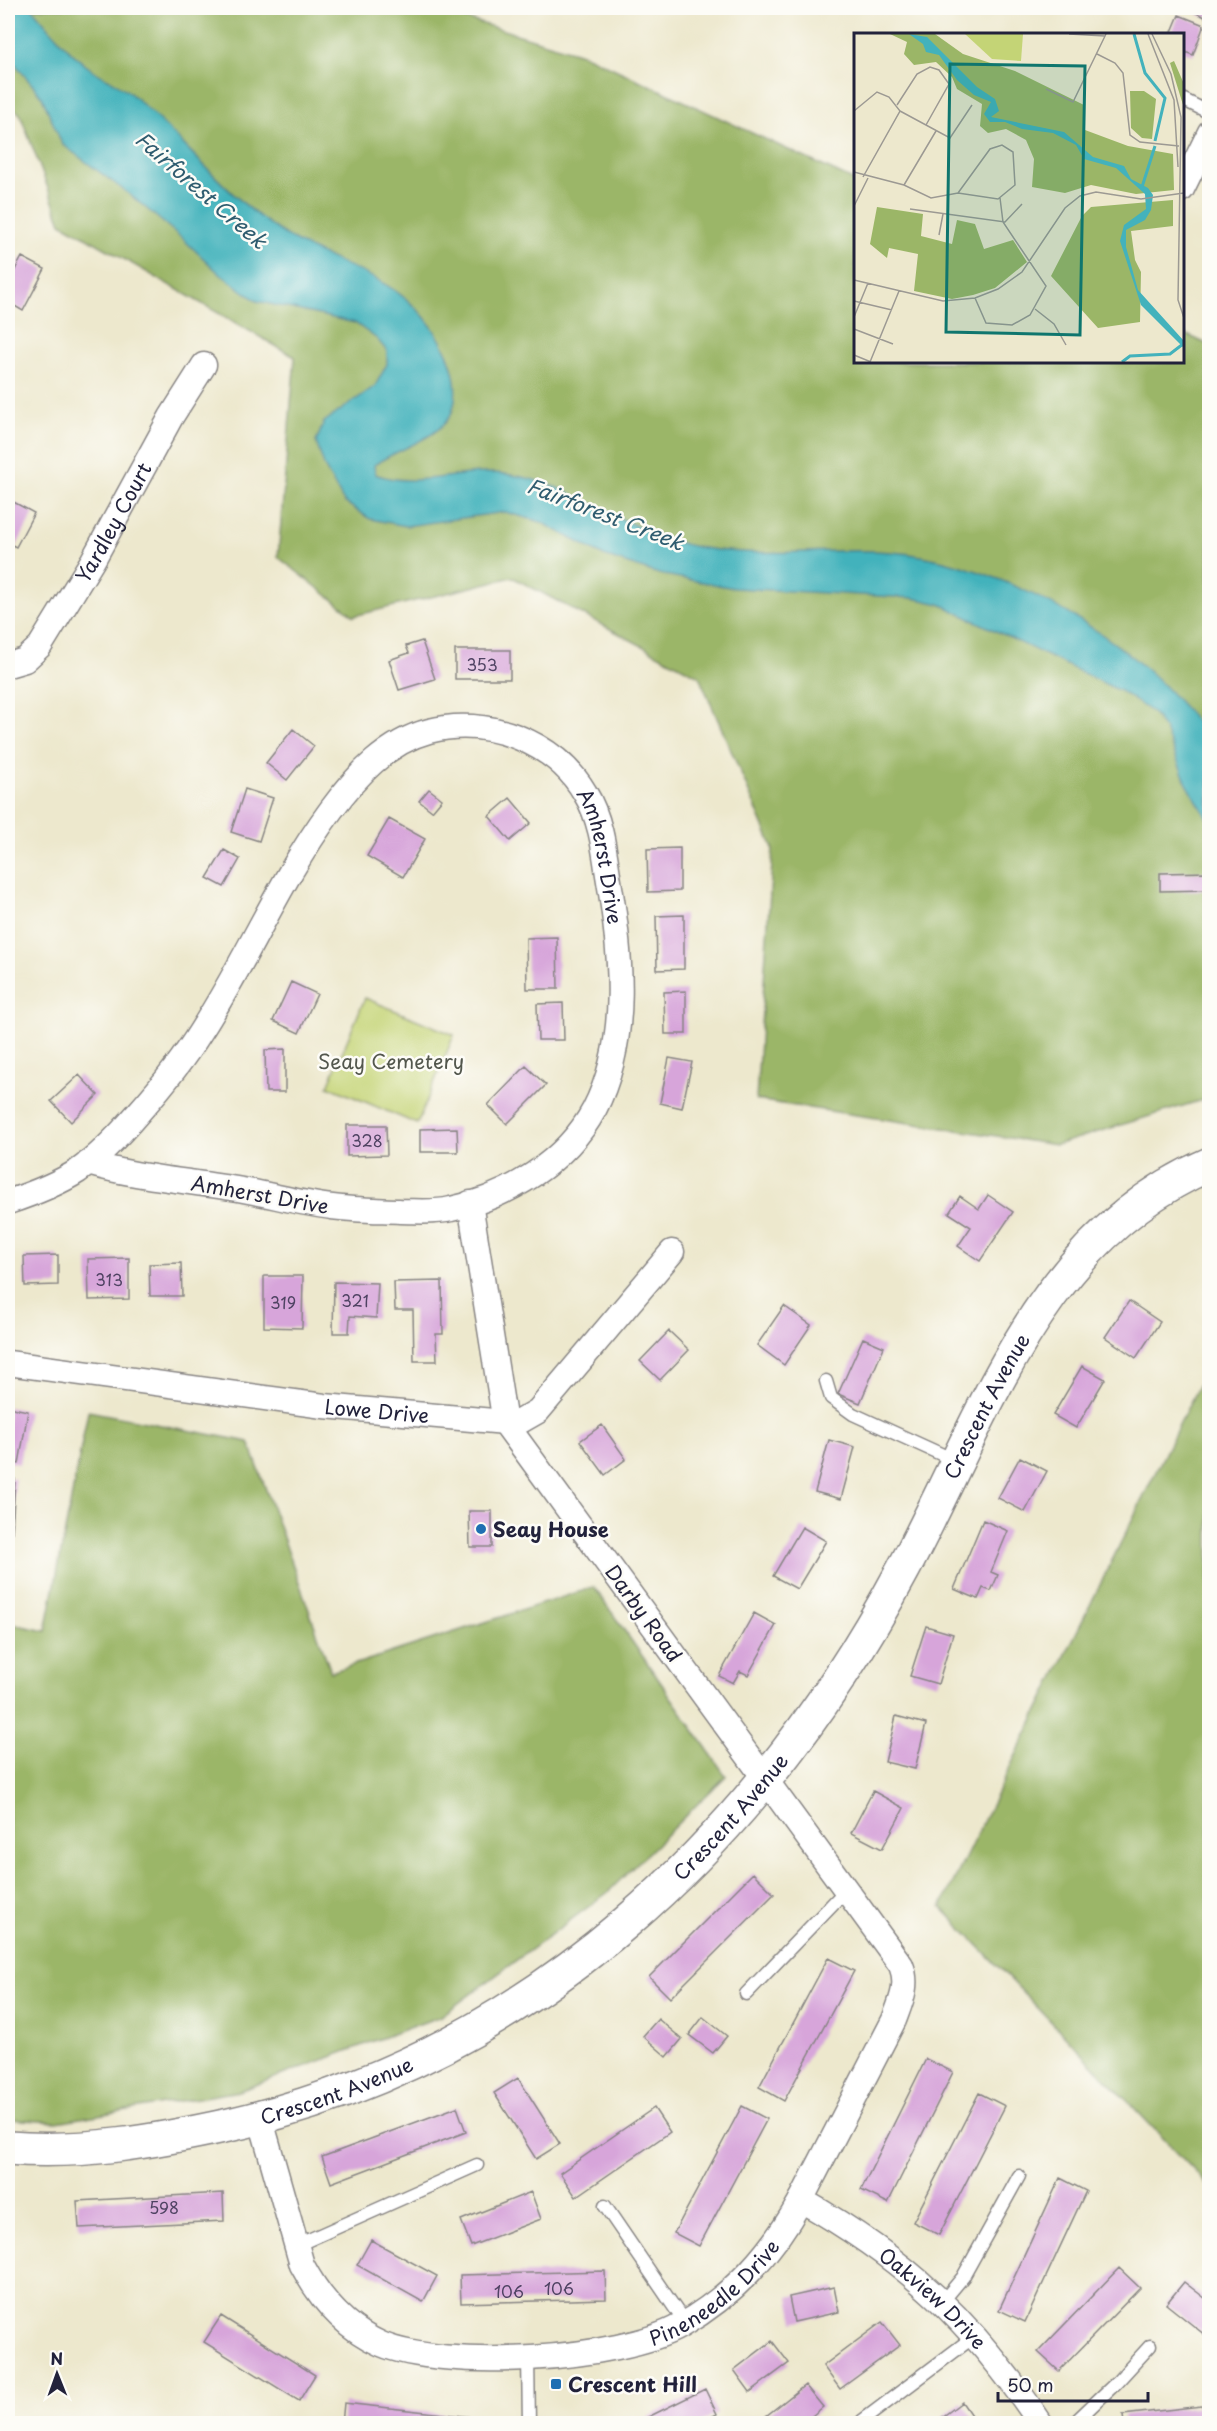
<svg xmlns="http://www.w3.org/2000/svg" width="1217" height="2431" viewBox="0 0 1217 2431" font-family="'Playpen Sans',sans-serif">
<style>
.green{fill:#c4d476;stroke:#737b58;stroke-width:1.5}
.forest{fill:#9bb667;stroke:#5e6c51;stroke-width:1.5}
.water{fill:#43b2bc;stroke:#326a7c;stroke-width:1.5}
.building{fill:#d7a5da}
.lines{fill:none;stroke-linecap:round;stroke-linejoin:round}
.lane-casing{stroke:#888584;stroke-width:15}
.street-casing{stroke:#888584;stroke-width:27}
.secondary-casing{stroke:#888584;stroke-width:36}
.lane{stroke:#fff;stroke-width:12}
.street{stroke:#fff;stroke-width:24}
.secondary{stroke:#fff;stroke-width:33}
.poi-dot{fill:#1f6fb2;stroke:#fdfcf7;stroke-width:2}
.labels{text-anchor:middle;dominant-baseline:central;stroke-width:5;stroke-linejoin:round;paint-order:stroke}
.number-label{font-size:16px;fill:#4f4363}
.street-label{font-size:20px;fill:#22223b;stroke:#fdfcf7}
.park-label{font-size:20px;fill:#53574d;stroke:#fdfcf7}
.poi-label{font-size:20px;font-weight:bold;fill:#22223b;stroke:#fdfcf7;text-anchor:start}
.water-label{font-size:21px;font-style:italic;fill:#2f5c6f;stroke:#fdfcf7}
.inset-river{fill:none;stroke:#43b2bc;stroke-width:3}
.inset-road{fill:none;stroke:#9c9993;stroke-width:1.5}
.view{fill:#0f766e;fill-opacity:0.15;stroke:#0f766e;stroke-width:3}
.inset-edge{fill:none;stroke:#22223b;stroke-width:3}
</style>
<rect width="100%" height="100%" fill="#fdfcf7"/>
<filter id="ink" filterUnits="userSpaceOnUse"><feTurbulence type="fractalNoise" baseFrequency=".0167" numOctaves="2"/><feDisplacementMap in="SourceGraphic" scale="12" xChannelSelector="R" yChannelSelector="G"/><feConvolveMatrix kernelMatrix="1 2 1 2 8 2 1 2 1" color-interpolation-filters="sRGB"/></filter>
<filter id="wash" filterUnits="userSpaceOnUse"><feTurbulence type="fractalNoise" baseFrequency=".008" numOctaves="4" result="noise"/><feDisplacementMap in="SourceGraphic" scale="24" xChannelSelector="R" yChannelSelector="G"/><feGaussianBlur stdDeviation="1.35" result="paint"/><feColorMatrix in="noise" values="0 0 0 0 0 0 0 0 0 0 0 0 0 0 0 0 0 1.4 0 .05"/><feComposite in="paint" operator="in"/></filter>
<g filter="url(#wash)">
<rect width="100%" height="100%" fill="#ede8cd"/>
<path class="green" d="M365,998L454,1035L417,1124L328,1086Z"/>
<path class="forest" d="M8,8H431L585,55L855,181L856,362H1182L1183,333L1209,345V1098L1056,1145L756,1100L773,848L699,676L512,577L354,616L278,557L295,357L61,223L20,114L8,103Z
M1209,1364V2186L941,1907Z
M88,1411L249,1442L331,1672L594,1587L726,1776L607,1893L441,2016L239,2091L57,2122L8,2119V1623L46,1631Z"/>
<path class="water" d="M8,8H32C50,29 69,53 91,69C104,78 119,83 130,93C183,138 225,196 284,234C325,261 378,271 414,306C440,331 465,376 452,412C442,438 396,449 374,465L375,474C416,490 462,468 505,474C574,482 629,534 697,547C755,558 816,549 875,551C966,553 1074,607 1143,666C1167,686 1188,712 1209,735V821L1187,784L1165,730L1153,713L1122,692L940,604L913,598L734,588L659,574L604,556L541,522L505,512L406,526L370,519L344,502L325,468L316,442L324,422L375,386L387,364V351L377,339L355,323L257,301L220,274L183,239L129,194L62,144L42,97L8,55Z"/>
<g id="blocks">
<path class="building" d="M1186,8H1210V13L1207,18Z
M1179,15L1204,25L1193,55L1182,51V34H1171Z
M22,257L45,269L23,311L8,302V283Z
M8,499L34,513L16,547L8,543Z
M422,641L435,679L399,690L389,660L409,653L406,646Z
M455,650H510V679H455Z
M293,729L314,746L287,780L266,763Z
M245,789L273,798L259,841L231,832Z
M429,789L442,799L432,811L419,801Z
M510,798L531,823L510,841L489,816Z
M389,819L425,839L403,877L367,856Z
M680,848V891L648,892L647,849Z
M224,850L240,859L224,887L207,878Z
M1210,872V890L1160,891V873Z
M684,915V969L657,970L656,916Z
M557,937L558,989H527L526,938Z
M291,982L317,994L299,1033L273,1021Z
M686,991V1034H665L664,992Z
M563,1003L564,1040H538L537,1004Z
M285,1049V1092H266L265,1050Z
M669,1058L692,1062L682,1108L660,1103Z
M526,1066L546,1085L507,1124L488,1105Z
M79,1075L98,1095L71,1122L51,1101Z
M347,1125H386L387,1155L347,1156Z
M457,1128L458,1152H420V1129Z
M988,1195L1013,1212L980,1261L958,1246L971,1227L949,1213L960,1196L979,1209Z
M58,1255V1285L25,1286L24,1256Z
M129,1258V1299L89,1300L88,1259Z
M181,1263L182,1296H150L149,1264Z
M264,1276H303L302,1328L264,1327Z
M442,1281L443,1334H436L437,1361H414L413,1310H395L394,1282Z
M334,1282L378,1283L376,1318L350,1316L349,1333H333Z
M1129,1301L1160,1322L1136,1358L1105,1337Z
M784,1306L811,1325L784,1365L757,1345Z
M669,1331L689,1350L660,1380L640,1361Z
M863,1338L884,1347L860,1403L838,1394Z
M1082,1366L1105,1379L1076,1428L1053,1415Z
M8,1407L28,1411L19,1464L8,1462Z
M602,1425L626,1459L605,1475L580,1441Z
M829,1440L855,1447L841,1499L815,1492Z
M1020,1457L1047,1471L1025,1512L998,1498Z
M8,1478L15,1479L12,1535H8Z
M469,1511H492V1547H470Z
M983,1520L1008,1531L991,1572L998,1575L991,1591L983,1588L978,1599L954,1589Z
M802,1527L826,1541L797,1589L773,1576Z
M754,1613L776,1625L748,1675L740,1671L733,1683L719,1676Z
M926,1626L953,1634L938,1684L910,1676Z
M896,1716L926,1724L915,1769L885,1762Z
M873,1791L904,1808L882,1849L851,1833Z
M753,1873L774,1894L670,1998L649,1977Z
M828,1958L854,1971L784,2101L759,2087Z
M703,2017L727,2036L713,2053L689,2035Z
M658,2019L682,2039L667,2057L643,2036Z
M926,2059L953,2072L888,2203L861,2190Z
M518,2078L560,2144L536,2159L494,2093Z
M979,2093L1005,2106L939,2235L913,2222Z
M742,2106L767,2119L699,2246L674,2233Z
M457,2107L466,2132L331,2183L322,2157Z
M654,2108L670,2132L576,2197L560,2173Z
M1060,2178L1086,2191L1025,2322L999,2310Z
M531,2192L541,2219L471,2246L461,2220Z
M223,2193L224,2221L79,2228L77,2201Z
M371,2240L437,2276L423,2302L357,2265Z
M1119,2268L1140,2288L1059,2371L1038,2352Z
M605,2271L606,2299L461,2303L460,2275Z
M1184,2282L1210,2302V2339L1166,2304Z
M834,2287L839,2312L794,2322L789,2297Z
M221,2316L315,2375L299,2401L204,2342Z
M882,2322L900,2345L840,2389L823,2366Z
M772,2341L789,2363L750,2392L734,2370Z
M805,2385L823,2407L802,2424H756Z
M705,2389L717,2414L698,2424H634Z
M962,2402L977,2424H933Z
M344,2403L490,2419L489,2424H342Z
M1210,2405V2424H1124L1123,2415Z"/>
</g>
</g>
<g filter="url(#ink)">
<use href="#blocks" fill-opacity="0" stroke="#888584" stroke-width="1.5"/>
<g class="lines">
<defs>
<path id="lane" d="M1182,99L1210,113
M826,1381L831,1398L853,1414L956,1461
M746,1994L846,1890
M605,2206L685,2323
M295,2246L477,2165
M943,2301L963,2277L1019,2176
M528,2357L529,2424
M862,2421L976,2335
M1073,2424L1117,2382L1150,2346"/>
<g id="street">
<path d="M1182,189L1210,132"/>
<path id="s1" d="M8,665L25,660L40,646L93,560L171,417L204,365"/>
<path id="s2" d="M8,1202C32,1194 56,1185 78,1171C101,1155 121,1133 139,1112C162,1086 183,1060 201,1031C248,958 280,879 331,810C356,776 387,742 429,731C486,716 555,741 585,793C600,817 604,847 608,875C621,950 631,1039 594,1110C566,1162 508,1197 451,1209C435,1213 417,1211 400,1211C377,1210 354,1210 332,1207C298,1203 265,1193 231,1188C183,1180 135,1177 88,1163"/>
<path id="s3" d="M8,1363L324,1406L517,1423L538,1411L672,1252"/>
<path id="s4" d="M260,2117L302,2265C320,2299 345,2328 381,2344C444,2371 621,2360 680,2326C734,2295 771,2254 801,2200L894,2020C901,2001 909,1985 901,1965L505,1423L470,1203"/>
<path id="s5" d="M801,2200C907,2260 973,2322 1041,2424"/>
</g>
<g id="secondary">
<path id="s6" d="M8,2148C83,2154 156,2141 229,2125C533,2056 759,1839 903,1570C985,1418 1037,1238 1210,1164"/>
</g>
</defs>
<use href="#lane" class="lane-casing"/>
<use href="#street" class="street-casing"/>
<use href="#secondary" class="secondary-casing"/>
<use href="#lane" class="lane"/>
<use href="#street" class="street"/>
<use href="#secondary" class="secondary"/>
</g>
</g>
<g class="poi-dot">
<circle cx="481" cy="1529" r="6"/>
<rect x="550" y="2378" width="12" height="12" rx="3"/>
</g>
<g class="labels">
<g class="number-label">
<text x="482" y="664">353</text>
<text x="367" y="1140">328</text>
<text x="109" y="1279">313</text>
<text x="355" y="1300">321</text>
<text x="283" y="1302">319</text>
<text x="164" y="2207">598</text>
<text x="559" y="2288">106</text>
<text x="509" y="2291">106</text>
</g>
<g class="street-label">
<text stroke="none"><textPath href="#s1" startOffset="182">Yardley Court</textPath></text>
<text stroke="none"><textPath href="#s2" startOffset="894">Amherst Drive</textPath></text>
<text transform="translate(260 1194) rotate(10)">Amherst Drive</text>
<text stroke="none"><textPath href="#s6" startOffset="1308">Crescent Avenue</textPath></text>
<text stroke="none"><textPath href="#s3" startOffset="372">Lowe Drive</textPath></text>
<text transform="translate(644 1613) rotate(54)">Darby Road</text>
<text stroke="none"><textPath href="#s6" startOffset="822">Crescent Avenue</textPath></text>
<text stroke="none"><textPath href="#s6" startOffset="336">Crescent Avenue</textPath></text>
<text stroke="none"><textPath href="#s4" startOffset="620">Pineneedle Drive</textPath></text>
<text stroke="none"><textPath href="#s5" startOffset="165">Oakview Drive</textPath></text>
</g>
<g class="park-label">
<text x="391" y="1061">Seay Cemetery</text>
</g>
<g class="poi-label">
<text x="493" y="1529">Seay House</text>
<text x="568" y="2384">Crescent Hill</text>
</g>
<g class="water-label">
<text transform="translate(202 189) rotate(41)">Fairforest Creek</text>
<text transform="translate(606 513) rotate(21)">Fairforest Creek</text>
</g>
</g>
<g transform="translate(854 33)">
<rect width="330" height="330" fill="#ede8cd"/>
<path d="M111,1H169L167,28L138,26Z" fill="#c4d476"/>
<path d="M36,1H81L109,21L161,38L230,72L231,97L274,113L319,121L320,157L282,161L237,152L211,160L178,154L180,126L172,107L152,96L134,100L126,93L128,71L103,56L98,44L82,29L60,32L50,21L53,9ZM320,28L330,51V75L316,30ZM276,58H290L302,66L298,106L288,105L277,95ZM319,167V193L277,198L281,227L287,239L286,289L244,295L197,243L228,183L237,174ZM23,174L69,181L67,203L98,211L103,187L121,191L130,216L159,207L173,229L141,255L119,262L98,266L60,258L64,221L35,215L33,225L16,211Z" fill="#9bb667"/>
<path d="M55,1L73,4L123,54L141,66L145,78L137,84L210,99L239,124L270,133L277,146L294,155L299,162L297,177L291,187L272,197V214L284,257L330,308V315L287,272L266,208L270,192L292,176L291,161L262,135L230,126L222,112L199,100L168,96L151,89H136L130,81L137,69L120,62L103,47L85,22L72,19L69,11Z" fill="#43b2bc"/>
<path class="inset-river" d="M280,1L291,40L311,65L301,108M288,154L301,113M268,329L276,323L316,321L329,311"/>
<path class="inset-road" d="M215,1L251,3M294,1L320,67L324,134M298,1L317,41L327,84L324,267L330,285M243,21L261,30L269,40L276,102L286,109L325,113M192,56L219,69L252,1M43,72L63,41L76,34L85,37L95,51L72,92M0,78L23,59L35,64L46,78L9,144M46,78L96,105L118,72M0,139L50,152L77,165L104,160L144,166L161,152L159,119L148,112L136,116L104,160M50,152L82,98M0,173L14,145M56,176L151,189L168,171M85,202L89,181M0,247L89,268L121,265L144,256L168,239L211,175L226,163L242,159L287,166L330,160M121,265L132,290L158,292L176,282L192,253L149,189L146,165M0,268L38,277M181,276L200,291L212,312M0,284L14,250M0,296L39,311M0,322L17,329M16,329L45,258"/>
<path class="view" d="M96,31L231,33L226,302L92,299Z"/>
<rect width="330" height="330" class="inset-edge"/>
</g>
<rect width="1217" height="2431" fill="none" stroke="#fdfcf7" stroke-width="30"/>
<g transform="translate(57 2374) rotate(359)" stroke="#fdfcf7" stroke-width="4.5" paint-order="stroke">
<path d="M0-4.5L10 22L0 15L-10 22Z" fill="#22223b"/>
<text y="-9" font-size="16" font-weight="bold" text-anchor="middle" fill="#22223b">N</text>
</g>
<path d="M998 2392v9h150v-9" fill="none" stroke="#22223b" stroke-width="3"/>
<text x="1007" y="2392" font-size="18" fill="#22223b" stroke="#fdfcf7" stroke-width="4.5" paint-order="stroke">50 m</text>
</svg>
